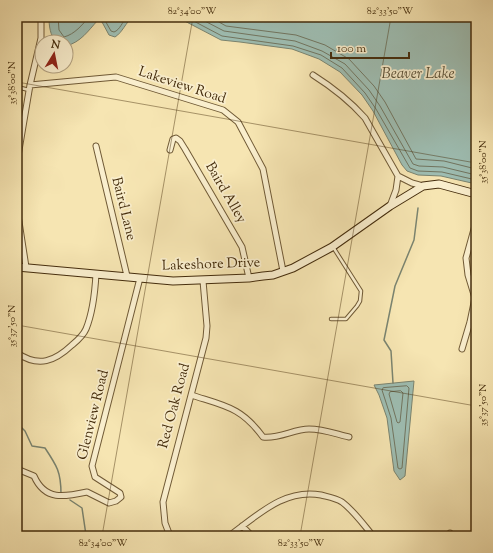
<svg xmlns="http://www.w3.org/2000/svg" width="493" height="553" viewBox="0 0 493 553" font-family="'Sorts Mill Goudy',serif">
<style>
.water{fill:#9ebeb3;stroke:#7a8470}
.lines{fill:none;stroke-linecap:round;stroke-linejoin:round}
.shore{stroke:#717560;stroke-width:1}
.stream{stroke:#7a8470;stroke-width:1.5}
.lane-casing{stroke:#705a36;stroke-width:4.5}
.street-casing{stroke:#705a36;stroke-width:7}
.secondary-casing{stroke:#442c0c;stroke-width:9}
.lane{stroke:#f9eecd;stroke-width:2.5}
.street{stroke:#f9eecd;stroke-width:5}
.secondary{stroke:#f9eecd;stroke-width:7}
.ticks{fill:none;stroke:#442c0c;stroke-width:1;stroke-opacity:0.45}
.labels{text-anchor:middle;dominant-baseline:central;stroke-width:3.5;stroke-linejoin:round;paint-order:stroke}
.street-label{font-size:14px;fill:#442c0c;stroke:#f9eecd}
.water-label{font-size:15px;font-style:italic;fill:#5a5036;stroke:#f9eecd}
.neatline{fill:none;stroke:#442c0c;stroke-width:1.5}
.ticks-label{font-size:10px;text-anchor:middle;fill:#442c0c}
</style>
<rect width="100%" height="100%" fill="#f6e5b2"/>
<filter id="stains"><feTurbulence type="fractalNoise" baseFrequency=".005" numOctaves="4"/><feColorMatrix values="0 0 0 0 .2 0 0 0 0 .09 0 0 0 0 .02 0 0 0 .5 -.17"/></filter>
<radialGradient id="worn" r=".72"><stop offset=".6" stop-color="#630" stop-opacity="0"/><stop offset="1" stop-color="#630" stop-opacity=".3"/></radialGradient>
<path class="water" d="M49,17H133C125,23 123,32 115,37L109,35L102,22L98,20C88,31 81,42 66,46V42H56C50,35 49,26 49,17Z
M177,17H476V184L441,176L418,175L407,171L402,165L373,111L362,95L340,72L319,59L292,49L240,42L221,40Z
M414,381L405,476L400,480L394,471L387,418L379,395L374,385Z"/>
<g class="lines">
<path class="shore" d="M58,17L59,30L64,37C75,34 82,25 89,17
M103,17L111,31L114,32C120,30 122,22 127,17
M186,17L222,36L293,46L321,55L342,68L365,93L376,109L410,168L418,171L442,172L476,180
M197,17L224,31L295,41L322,51L345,64L369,90L380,106L413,164L419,166L443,167L476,175
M210,17L226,26L296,35L325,45L349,59L374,86L385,102L416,159L444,161L476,169
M407,386L409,388L402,468L400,469L398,468L391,418L382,390L383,388Z
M401,391L403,393L400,422L398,423L397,422L389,394L390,392Z"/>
<path class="stream" d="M393,383L391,351L384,340L395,286L414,240L418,208
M17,423L25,431L32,446L45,448C57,466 61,472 61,494
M70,500L82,508L86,535L88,536"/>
<defs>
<path id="lane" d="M17,87L29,90
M331,319H346L357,306L360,301L361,291L333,247"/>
<path id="street" d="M313,75C332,87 350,101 365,118L398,176
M30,85L116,77L223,110L238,122L263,169L283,271
M96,146L127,276
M170,150L173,139L176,138L180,141L185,149L242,247L249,278
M17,162L30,85L41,38V17
M390,206L396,190L398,176L412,183L423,186
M17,209L26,267
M462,349L470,322L475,298L468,275L466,258L476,222
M17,353C39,368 55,361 72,345C78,340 83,336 86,329C93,312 95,292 96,274
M191,395C225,406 241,407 263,437C279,439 294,429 309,429C323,429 336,434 349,437
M17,469L34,476C45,501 64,497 87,492L109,503L116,501L121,497L120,493L95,477L92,466L140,278
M242,526L252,536
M450,533V536
M170,536L165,523L163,502L206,338L207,326L203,281
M229,536C257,516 284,488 321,495C329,497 336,498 342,502C354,511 363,524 373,536"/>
<path id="secondary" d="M17,267L173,281L249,278L263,276L273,275L293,268L332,247L390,206L423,186L439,184L476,194"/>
</defs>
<use href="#lane" class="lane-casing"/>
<use href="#street" class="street-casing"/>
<use href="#secondary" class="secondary-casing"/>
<use href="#lane" class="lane"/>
<use href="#street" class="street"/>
<use href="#secondary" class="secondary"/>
</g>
<path class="ticks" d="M17,82L476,163M17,325L476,406M102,536L193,17M300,536L391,17"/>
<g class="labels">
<g class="street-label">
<text transform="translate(182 86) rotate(18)">Lakeview Road</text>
<text transform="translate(225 193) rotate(60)">Baird Alley</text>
<text transform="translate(123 209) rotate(76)">Baird Lane</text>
<text transform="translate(211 265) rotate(-2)">Lakeshore Drive</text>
<text transform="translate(175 406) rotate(-75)">Red Oak Road</text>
<text transform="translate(94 415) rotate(-76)">Glenview Road</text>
</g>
<g class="water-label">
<text x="418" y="74">Beaver Lake</text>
</g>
</g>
<rect width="493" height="553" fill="none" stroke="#f6e5b2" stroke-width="44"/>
<g transform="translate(54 54) rotate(10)"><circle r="19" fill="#f9eecd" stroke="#b1a080"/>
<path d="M0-3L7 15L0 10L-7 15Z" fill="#8f2418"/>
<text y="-6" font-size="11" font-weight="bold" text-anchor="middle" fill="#442c0c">N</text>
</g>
<path d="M331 52v6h78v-6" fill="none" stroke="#442c0c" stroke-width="2"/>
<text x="337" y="52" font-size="12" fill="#442c0c" stroke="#f9eecd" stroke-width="3" paint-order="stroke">100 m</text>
<rect x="22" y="22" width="449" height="509" class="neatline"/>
<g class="ticks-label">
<text x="192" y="14">82°34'00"W</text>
<text x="390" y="14">82°33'50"W</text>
<text transform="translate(11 83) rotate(-90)" y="4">35°38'00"N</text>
<text transform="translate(482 162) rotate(-90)" y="4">35°38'00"N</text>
<text transform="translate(11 326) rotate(-90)" y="4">35°37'50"N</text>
<text transform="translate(482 405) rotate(-90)" y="4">35°37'50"N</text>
<text x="103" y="546">82°34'00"W</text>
<text x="301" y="546">82°33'50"W</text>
</g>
<rect width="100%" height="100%" filter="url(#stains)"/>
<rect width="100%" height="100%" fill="url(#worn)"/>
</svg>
